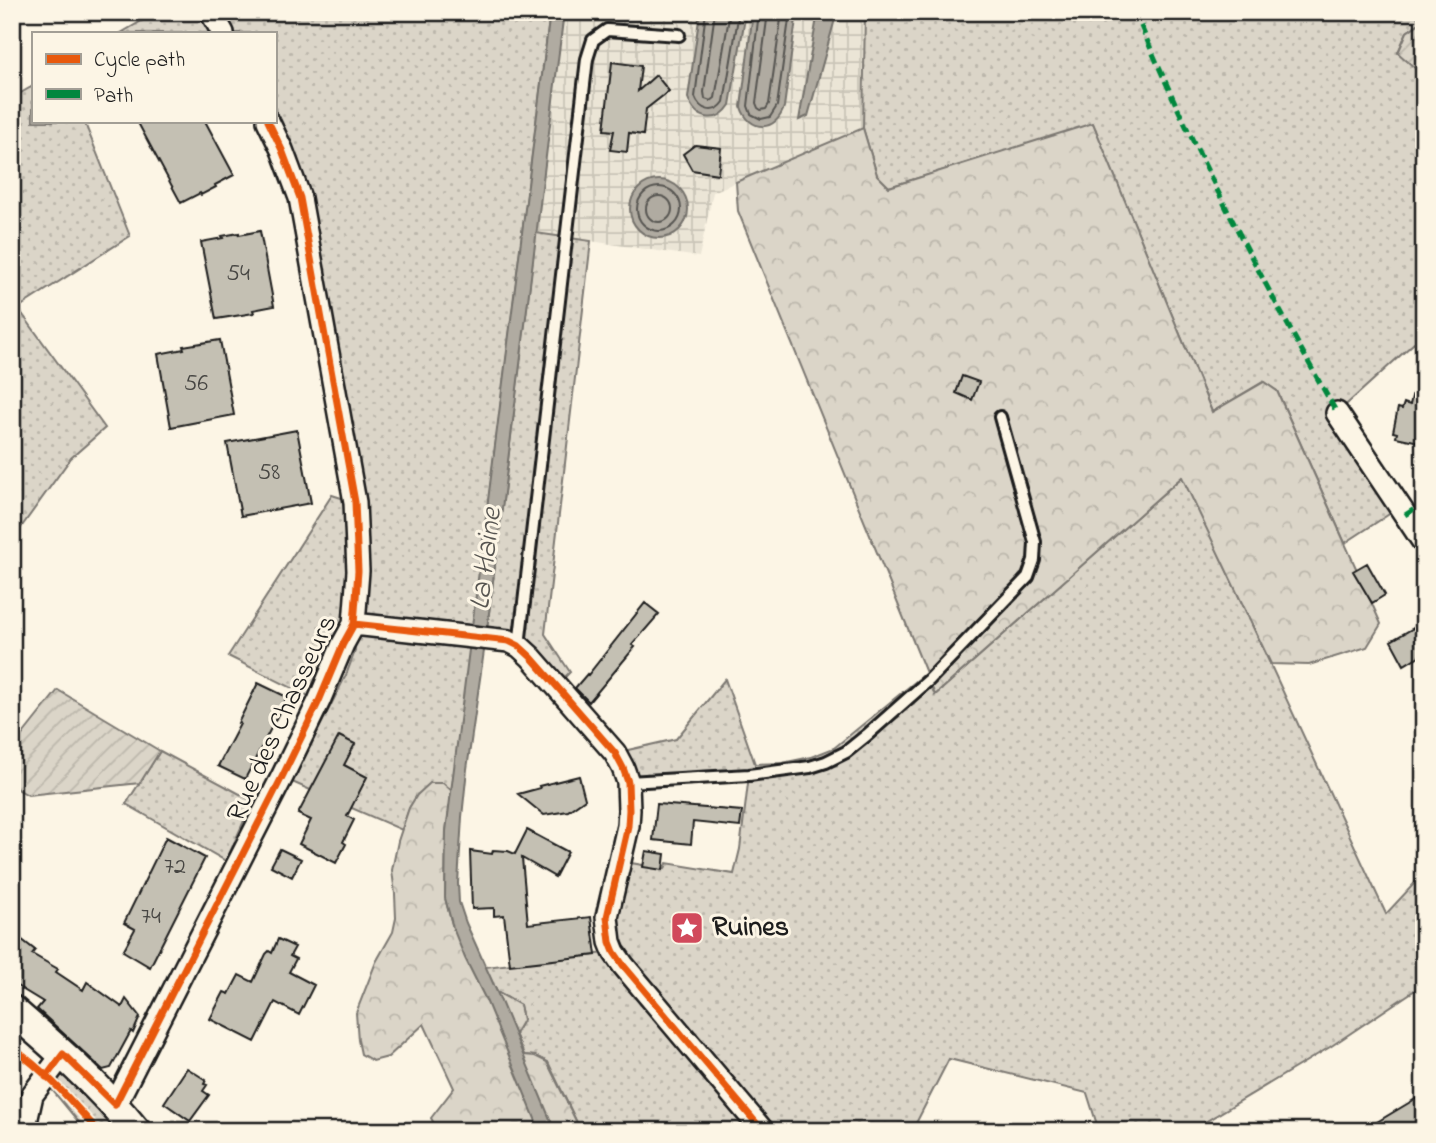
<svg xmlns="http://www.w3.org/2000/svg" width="1436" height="1143" viewBox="0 0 1436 1143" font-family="'Indie Flower',sans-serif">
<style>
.industrial{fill:url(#industrial-grid)}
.grass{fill:url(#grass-dots);stroke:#7c7872;stroke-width:2}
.forest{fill:url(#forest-crowns);stroke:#7c7872;stroke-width:2}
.garden{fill:url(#garden-furrows);stroke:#7c7872;stroke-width:2}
.water{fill:#b0aba1;stroke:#75726c;stroke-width:2}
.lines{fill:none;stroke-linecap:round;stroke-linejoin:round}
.shore{stroke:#575551;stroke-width:2}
.building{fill:#c4c0b3;stroke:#1c1c1c;stroke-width:2}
.lane-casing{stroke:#1c1c1c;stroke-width:16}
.street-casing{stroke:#1c1c1c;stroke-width:26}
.secondary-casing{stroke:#1c1c1c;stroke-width:33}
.lane{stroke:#fcf5e5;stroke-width:10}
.street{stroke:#fcf5e5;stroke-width:21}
.secondary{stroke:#fcf5e5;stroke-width:28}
.quiet{stroke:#00873e;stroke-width:5;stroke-dasharray:10 5;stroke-linecap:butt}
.cycleway-casing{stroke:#fcf5e5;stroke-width:11}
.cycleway{stroke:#e8590c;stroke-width:7}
.labels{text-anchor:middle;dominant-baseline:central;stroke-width:6;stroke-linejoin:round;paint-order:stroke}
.number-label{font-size:24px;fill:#464542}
.street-label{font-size:28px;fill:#1c1c1c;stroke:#fcf5e5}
.poi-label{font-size:28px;font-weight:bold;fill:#1c1c1c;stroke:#fcf5e5;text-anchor:start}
.water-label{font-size:30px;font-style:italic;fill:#575551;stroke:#fcf5e5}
</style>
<defs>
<pattern id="industrial-grid" width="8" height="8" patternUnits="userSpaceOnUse" patternTransform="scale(1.75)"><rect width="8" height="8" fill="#ebe5d6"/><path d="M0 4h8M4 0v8" fill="none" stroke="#c9c4b7"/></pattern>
<pattern id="grass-dots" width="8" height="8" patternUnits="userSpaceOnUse" patternTransform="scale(1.75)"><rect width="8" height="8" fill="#dbd5c8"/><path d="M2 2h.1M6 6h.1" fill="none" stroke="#bbb6ab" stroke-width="1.8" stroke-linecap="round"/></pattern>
<pattern id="forest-crowns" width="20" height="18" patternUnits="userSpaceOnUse" patternTransform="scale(1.75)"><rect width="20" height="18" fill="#dbd5c8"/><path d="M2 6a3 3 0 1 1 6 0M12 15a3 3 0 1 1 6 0" fill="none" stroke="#bbb6ab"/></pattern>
<pattern id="garden-furrows" width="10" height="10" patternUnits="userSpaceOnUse" patternTransform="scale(1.75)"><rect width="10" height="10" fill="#dbd5c8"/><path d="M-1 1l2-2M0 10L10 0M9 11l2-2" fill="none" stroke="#bbb6ab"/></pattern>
</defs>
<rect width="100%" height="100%" fill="#fcf5e5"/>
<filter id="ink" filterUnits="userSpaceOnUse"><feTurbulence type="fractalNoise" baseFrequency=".0143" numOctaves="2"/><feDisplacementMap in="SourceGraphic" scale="14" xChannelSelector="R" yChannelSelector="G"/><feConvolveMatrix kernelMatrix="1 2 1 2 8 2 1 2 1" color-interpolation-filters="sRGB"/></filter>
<g filter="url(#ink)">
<path class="industrial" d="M564,12H865L863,128L713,192L699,257L536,233Z"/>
<path class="grass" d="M157,12H211L214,17L246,12H550L452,791L443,783C412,798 412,797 402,830L292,782L346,675L355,651L354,625L325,665L308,696L228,656L332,495L354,502L275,121V33H121Z
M865,12H1163L1167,20L1175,12H1424V20L1407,32L1398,52L1424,76V334L1337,413L1400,507L1345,543L1277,391L1263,382L1212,412L1093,124L889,187L877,175L863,128Z
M33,86V121H84L130,236L18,308L105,428L71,458L12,540V311L17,308L12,301V98Z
M536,233L591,241L545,634L570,672L556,686L531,657L486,637Z
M1183,476L1386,914L1424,873V984L1330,1047L1190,1131H1099L1087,1093L949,1059L912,1131H581L548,1062L535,1056L524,1055L515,1034L523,1020L520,1005L497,992L485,967L614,952L620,861L665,869L667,863L734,874L740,849L749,775L628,782L615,753L676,739L725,679L755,764L782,763L811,757L834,748L926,673L935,695Z
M160,751L253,801L226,861L126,804Z
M63,1054L124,1131H86L44,1080Z"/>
<path class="forest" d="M1093,123L1212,412L1264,382L1277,391L1381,624L1367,647L1309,665L1271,664L1182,477L935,695L738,211L736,182L863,128L877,175L889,187Z
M430,783H443L452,791L446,831L445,898L453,928L497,992L520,1005L523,1020L515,1034L524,1055L535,1056L547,1062L581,1131H438L431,1118L454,1088L424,1024L388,1057L373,1061L361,1054L358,1040L356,1013L376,962L393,932L396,918L395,894L392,870L398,841L409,808L417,795Z"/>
<path class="garden" d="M1424,20V76L1398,53L1407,32Z
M58,690L160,751L140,783L28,795L12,786V748Z"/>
<path class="water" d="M550,12H564L486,637L467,769L462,817L458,883L459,902L466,923L497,992L555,1131H540L486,1000L465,958L453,928L445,898L446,831Z
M700,12H746L730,105C717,125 696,120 688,98Z
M753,12H797L784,107C776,133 749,132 741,107Z
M818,12H837L808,116L799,120Z
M630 209a29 29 0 1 1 58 0a29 29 0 1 1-58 0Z"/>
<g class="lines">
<path class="shore" d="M706,12L695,97C700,111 715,115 724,102L739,12
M715,12L704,92L705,99L711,101L715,98L730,12
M759,12L748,106L751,114L761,119L770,117L777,106L790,12
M768,12L756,103L758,108L761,110L766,109L769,104L782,12
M637 209a22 22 0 1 1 44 0a22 22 0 1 1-44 0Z
M646 209a13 13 0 1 1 26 0a13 13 0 1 1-26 0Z"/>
</g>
<path class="building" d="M612,62L641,66L638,91L656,75L669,91L646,109L643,135L629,133L627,152L610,150L614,131L604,130Z
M137,121H205L234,175L215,185L216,187L201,195L200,193L181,203Z
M695,145L721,148L718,174L692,170L683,154Z
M260,231L274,306L253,310L254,313L216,319L201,242L223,238L222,236L239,233V235Z
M220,340L234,415L171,427L158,354L184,349L183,346Z
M1418,371L1424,372V443L1396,437L1397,433L1393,432L1398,408L1402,409L1404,403L1410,405Z
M962,376L979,382L972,400L956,393Z
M297,430L311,503L241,516L227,443Z
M1367,563L1385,595L1372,603L1353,571Z
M645,603L659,614L632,645L635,647L589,702L575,688L587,674L588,675Z
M1424,622V653L1404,665L1391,641Z
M258,683L287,697L245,779L218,766L240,724L238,723Z
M339,736L355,744L344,765L367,777L347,816L354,820L343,842L346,844L336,863L299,844L311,820L298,814Z
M579,776L585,799L568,811L544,815L518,794L540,788L539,786Z
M657,804L742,811L740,827L693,822L691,844L653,840Z
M527,830L568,852L555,877L522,858L528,924L591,917L596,955L510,965L504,915L494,916V908L472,909L470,851L492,854L493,850L508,851L515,854Z
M166,837L205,858L150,967L123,951L135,929L124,923Z
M280,849L301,859L292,877L271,866Z
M646,851L665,854L663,870L643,867Z
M12,932L35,950L32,954L58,969L56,972L83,990L87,982L122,1007L126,999L140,1017L133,1033L131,1031L111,1068L103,1070L37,1009L43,1002L12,983Z
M278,939L295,947L290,956L296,959L289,972L314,985L299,1015L275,1002L255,1042L210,1019L224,992L229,994L239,975L253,982L266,954L269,951L272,953Z
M187,1068L206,1080L204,1084L207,1085L203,1091L209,1095L190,1121L164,1103Z
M1417,1098L1424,1109V1131H1362Z"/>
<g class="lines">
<defs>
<path id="lane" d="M519,646L587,59L593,40L607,30L679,35
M628,782L749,775L810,767L826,762L846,752L867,735L929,680L1028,577L1034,560L1035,542L1000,417"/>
<path id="street" d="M211,12L223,33
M1337,413L1424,543
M354,624L509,641L519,646L531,657L615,753L623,768L628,782L629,810L628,826L607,917L610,942L614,952L623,965L763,1131
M115,1105L283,775L319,701L343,644L354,624L358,571L355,502L300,198L282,150L268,121
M24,1131L32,1095L63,1054"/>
<path id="secondary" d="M12,1010C56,1048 100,1086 136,1131"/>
</defs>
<use href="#lane" class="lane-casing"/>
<use href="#street" class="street-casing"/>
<use href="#secondary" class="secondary-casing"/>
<use href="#lane" class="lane"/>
<use href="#street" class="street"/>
<use href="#secondary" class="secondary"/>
<path class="quiet" d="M1135,12C1193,150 1263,283 1337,413
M1405,515L1424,503"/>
<defs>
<path id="cycleway" d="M354,624L509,641L519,646L531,657L615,753L623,768L628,782L629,810L628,826L607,917L610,942L614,952L623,965L763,1131
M12,1048C45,1070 72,1102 98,1131
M46,1077L63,1054L115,1105L283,775L319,701L343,644L354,624L358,571L355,502L300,198L282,150L268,121"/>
</defs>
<use href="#cycleway" class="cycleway-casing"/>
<use href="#cycleway" class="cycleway"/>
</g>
</g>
<defs>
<symbol id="sight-square" viewBox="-11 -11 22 22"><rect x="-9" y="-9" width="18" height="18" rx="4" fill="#d1495b" stroke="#fcf5e5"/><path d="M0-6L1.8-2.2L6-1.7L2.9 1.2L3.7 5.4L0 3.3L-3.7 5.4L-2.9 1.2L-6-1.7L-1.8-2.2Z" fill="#fff"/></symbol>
</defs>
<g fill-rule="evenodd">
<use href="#sight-square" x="668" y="909" width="38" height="38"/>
</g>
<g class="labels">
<g class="number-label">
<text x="238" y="274">54</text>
<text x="196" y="384">56</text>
<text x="269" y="473">58</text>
<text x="175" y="867">72</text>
<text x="151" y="917">74</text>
</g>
<g class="street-label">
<text transform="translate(283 719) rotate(-65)">Rue des Chasseurs</text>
</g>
<g class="poi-label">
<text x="712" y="928">Ruines</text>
</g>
<g class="water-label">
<text transform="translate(487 559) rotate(-83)">La Haine</text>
</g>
</g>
<rect width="1436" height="1143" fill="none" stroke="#fcf5e5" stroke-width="42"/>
<rect x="21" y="21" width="1394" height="1101" fill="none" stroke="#1c1c1c" stroke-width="2.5" filter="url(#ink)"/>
<rect x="32" y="32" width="245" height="91" fill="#fcf5e5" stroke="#a29e95" stroke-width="2"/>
<rect x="46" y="54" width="35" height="10" fill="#e8590c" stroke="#a29e95" stroke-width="2"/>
<text x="94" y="66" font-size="21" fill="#1c1c1c">Cycle path</text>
<rect x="46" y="89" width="35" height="10" fill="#00873e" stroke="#a29e95" stroke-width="2"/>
<text x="94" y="102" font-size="21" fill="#1c1c1c">Path</text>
</svg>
